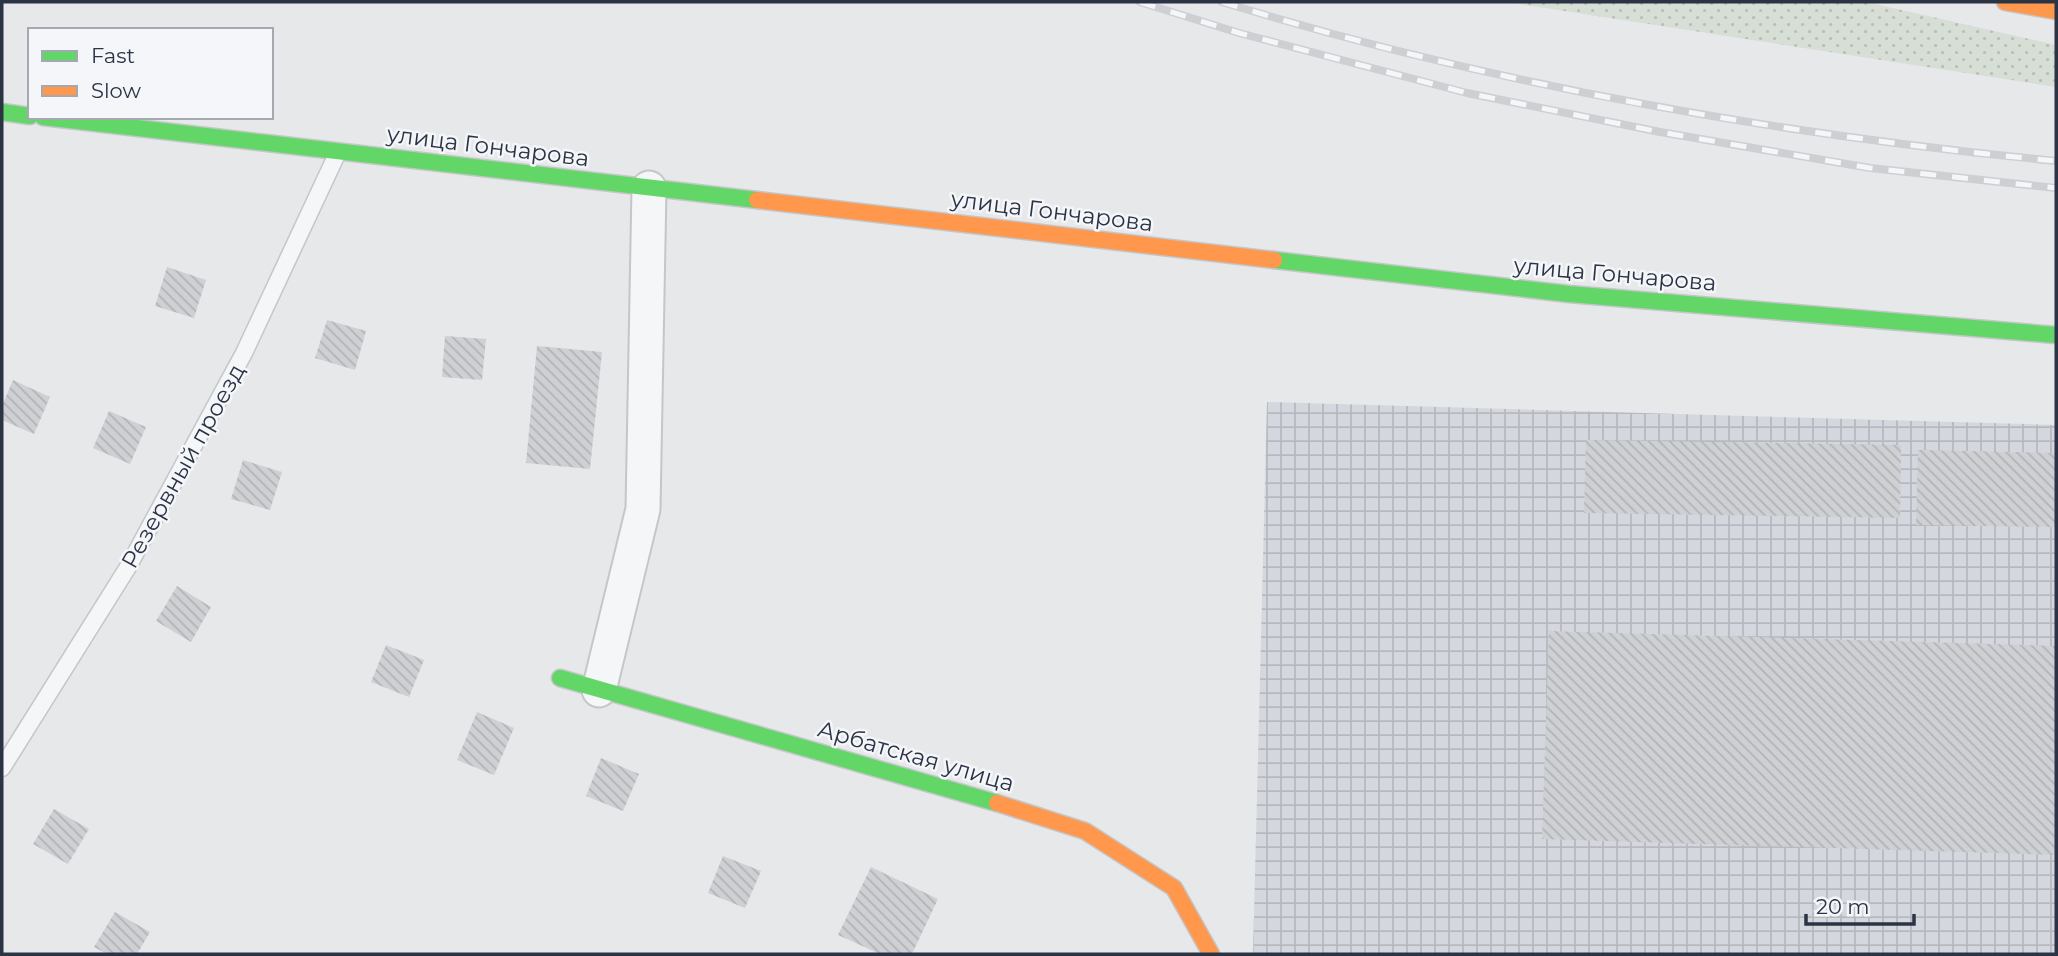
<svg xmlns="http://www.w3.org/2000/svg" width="2058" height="956" viewBox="0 0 2058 956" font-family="Montserrat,sans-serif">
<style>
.industrial{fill:url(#industrial-grid)}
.grass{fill:url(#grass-dots)}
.building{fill:url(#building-back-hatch)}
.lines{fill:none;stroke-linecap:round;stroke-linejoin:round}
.lane-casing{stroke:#c4c6c8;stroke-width:19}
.street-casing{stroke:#c4c6c8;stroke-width:37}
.fast-casing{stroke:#c4c6c8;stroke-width:19}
.slow-casing{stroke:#c4c6c8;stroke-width:19}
.lane{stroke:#f5f6f7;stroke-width:16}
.street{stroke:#f5f6f7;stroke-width:33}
.fast{stroke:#63d668;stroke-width:16}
.slow{stroke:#ff974d;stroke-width:16}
.rail-casing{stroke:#cecfd2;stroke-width:8}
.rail{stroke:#f4f6f9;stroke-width:5;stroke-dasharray:16;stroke-linecap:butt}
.labels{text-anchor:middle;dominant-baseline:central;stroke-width:5;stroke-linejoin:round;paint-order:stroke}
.street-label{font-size:23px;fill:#2b3445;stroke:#f4f6f9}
</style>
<defs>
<pattern id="industrial-grid" width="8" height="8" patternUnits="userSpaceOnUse" patternTransform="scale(1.75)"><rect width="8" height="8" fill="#d4d7dd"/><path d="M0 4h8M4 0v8" fill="none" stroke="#b6b9bf"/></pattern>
<pattern id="grass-dots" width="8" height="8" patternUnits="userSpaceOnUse" patternTransform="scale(1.75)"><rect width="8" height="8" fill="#d6ded6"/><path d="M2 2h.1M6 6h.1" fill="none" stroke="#b8bfb9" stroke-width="1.8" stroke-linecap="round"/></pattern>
<pattern id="building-back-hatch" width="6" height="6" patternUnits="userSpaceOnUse" patternTransform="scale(1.75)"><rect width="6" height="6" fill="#ced0d3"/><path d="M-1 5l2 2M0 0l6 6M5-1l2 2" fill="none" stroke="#b1b3b6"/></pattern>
</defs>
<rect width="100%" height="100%" fill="#e6e8ea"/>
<path class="industrial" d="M1267,402L2056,425V954H1253Z"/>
<path class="grass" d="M1507,2H1866L2056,45V87Z"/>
<path class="building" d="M167,267L206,280L194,318L155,306Z
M327,320L366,331L355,370L315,358Z
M445,336L486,339L482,380L442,377Z
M537,346L602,352L590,469L526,463Z
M13,380L50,397L34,434L2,420V406Z
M109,411L146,427L130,464L93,448Z
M1586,440L1901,445L1900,518L1584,513Z
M1918,450L2056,453V527L1916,525Z
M243,460L282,472L270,510L231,499Z
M177,586L211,607L191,642L156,621Z
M1549,631L2056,646V855L1542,839Z
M386,645L424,660L409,697L371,682Z
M477,712L514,728L494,775L457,760Z
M601,758L639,774L623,811L586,796Z
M54,809L89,829L68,864L33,844Z
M723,856L761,871L745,908L708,893Z
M871,867L938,899L912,954H880L838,935Z
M115,912L150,932L137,954H107L94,947Z"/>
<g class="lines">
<defs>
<path id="lane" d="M2,768L128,567L244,353L338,152"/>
<path id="street" d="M599,690L643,509L649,188"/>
<path id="fast" d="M2,112L30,116
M43,117L757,200
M1274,260L1569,294L2056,335
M560,678L997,803"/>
<path id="slow" d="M2005,2L2056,11
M757,200L1274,260
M997,803L1085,831L1174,888L1211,954"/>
</defs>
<use href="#lane" class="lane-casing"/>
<use href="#street" class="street-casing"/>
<use href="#fast" class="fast-casing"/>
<use href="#slow" class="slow-casing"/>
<use href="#lane" class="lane"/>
<use href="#street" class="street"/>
<use href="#fast" class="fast"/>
<use href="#slow" class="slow"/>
<defs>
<path id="rail" d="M1140,2L1239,33L1467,93L1660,132L1870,168L2056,188
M1222,2C1493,85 1775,134 2056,161"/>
</defs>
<use href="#rail" class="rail-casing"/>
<use href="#rail" class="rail"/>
</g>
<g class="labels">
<g class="street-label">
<text transform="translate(488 146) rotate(7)">улица Гончарова</text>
<text transform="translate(1052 211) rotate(7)">улица Гончарова</text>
<text transform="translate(1615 274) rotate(5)">улица Гончарова</text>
<text transform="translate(183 466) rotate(-61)">Резервный проезд</text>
<text transform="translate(916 756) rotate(16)">Арбатская улица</text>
</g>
</g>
<rect width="2058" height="956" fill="none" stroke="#2b3445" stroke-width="7"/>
<rect x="28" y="28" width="245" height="91" fill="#f4f6f9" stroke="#a4a8b1" stroke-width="2"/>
<rect x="42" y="51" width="35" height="10" fill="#63d668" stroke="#a4a8b1" stroke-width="2"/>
<text x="91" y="63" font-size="21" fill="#2b3445">Fast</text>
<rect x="42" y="86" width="35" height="10" fill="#ff974d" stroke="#a4a8b1" stroke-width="2"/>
<text x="91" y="98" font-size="21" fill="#2b3445">Slow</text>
<path d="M1806 914v10h108v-10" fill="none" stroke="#2b3445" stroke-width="3.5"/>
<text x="1816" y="914" font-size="21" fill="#2b3445" stroke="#f4f6f9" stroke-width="5" paint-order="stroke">20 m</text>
</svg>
